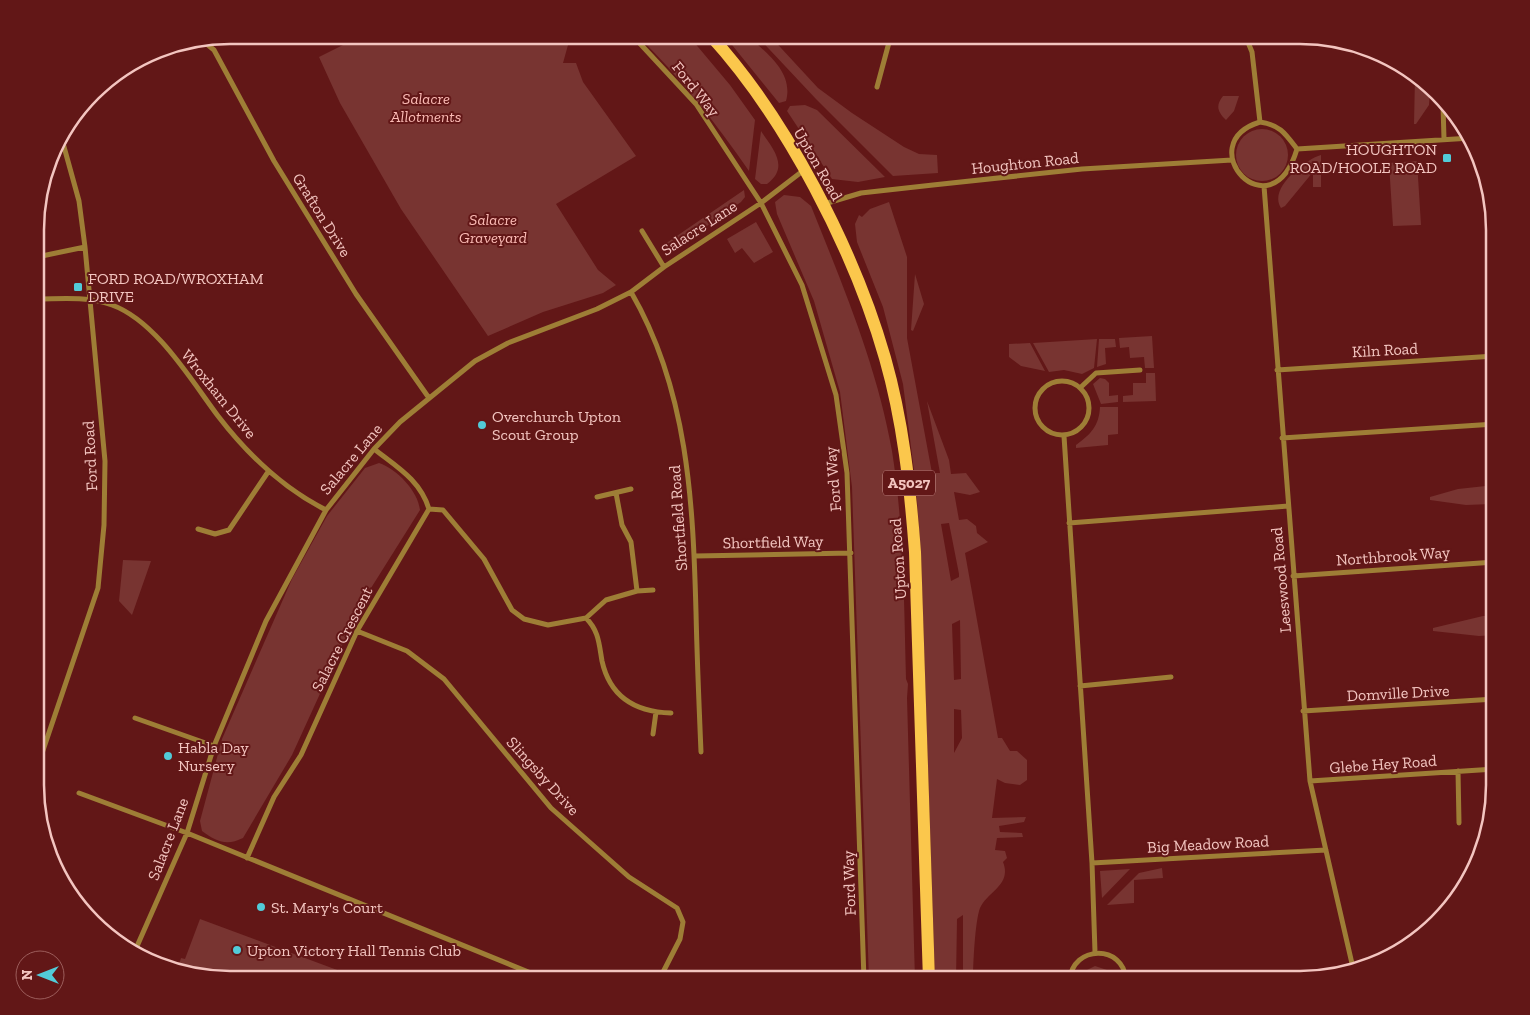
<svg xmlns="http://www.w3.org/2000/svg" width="1530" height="1015" viewBox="0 0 1530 1015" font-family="'Zilla Slab',serif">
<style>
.green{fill:#783431;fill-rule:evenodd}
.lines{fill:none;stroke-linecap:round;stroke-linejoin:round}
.minor{stroke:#9e7e36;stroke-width:5}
.primary{stroke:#fbc74c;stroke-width:12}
.poi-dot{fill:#52cbd8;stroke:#621717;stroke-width:2}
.labels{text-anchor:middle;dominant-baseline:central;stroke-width:4;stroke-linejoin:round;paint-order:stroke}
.shield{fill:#621717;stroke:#c8918d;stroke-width:1}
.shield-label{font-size:15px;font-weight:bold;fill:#f3c5c0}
.street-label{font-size:16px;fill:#f3c5c0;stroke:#621717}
.park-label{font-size:16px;font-style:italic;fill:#fcbcb6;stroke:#621717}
.poi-label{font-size:16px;fill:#f3c5c0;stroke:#621717;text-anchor:start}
.rim{fill:none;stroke:#f3c5c0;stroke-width:2.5}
</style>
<rect width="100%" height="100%" fill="#621717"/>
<path class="green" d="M363,35H538L549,42L556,36L568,45L563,63H576L583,82L636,156L556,204L598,270L616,285L603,293L543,312L488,336L401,209L340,103L319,57Z
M637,35H688L730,85L755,120L749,171C715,122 680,77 637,35Z
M724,35H747C766,53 794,72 786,101L779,103Z
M756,35H769L818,88L852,113L904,147L919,154L937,155L938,173L893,176L816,99Z
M1415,77L1430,90L1429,105L1416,124H1414Z
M1223,96H1239L1234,111L1226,120C1218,112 1215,106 1223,96Z
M805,105L817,110L885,177L858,182L832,179L787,111L790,106Z
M1236 155a26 26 0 1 1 52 0a26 26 0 1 1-52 0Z
M761,131C773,149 790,167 767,184H761L755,179Z
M1321,155V187H1313V172L1285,206L1281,208C1268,189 1304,160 1321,155Z
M1417,161L1421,225L1393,226L1389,163Z
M744,190L745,197L741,202L677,247L665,244Z
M784,195L800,197L811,206C843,286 877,366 892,451C904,527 904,603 906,679L908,684L907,698L915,980H869L852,487L840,392L814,301L777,214L775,202Z
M889,202L907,257V338L932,473H940L927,401L949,460L951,474L966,473L980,492L970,495L954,492L959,520L967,519L976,526L977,533L988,542L965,553L998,738H1002L1010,751H1017L1027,760V780L1020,785L1005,783L997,779L992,818L1026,817L1024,822L999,826L1000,832L1022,833L1023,837L997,838L995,850L1005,851L1007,858L1003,862C1012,885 988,891 980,908C975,921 973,965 973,980H963V915L957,919L956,980H935L921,557L916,486L903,384L883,307L857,242L855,224L859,215L862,217L870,209ZM949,523L959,574V577L951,581L941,524ZM960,620L961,679L954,680L952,624ZM954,709L961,710L962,738L954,753Z
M756,222L773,252L754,263L742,248L735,253L727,239Z
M915,274L924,304L913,331L911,330Z
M1152,336L1154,368H1145L1144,357L1130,358L1129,347L1120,348L1119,338Z
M1097,339L1094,368L1082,374L1064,370L1049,372L1033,343Z
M1099,339H1115L1116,347L1105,348L1106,364L1097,367Z
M1030,343L1045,371L1021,366L1009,357V344Z
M1146,373H1155L1156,401L1123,402V396L1133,395V383H1146Z
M1100,378L1105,379L1109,383V396L1118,395V402L1101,404L1093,384Z
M1100,407H1118V434L1108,435V445L1076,448V445C1091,434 1099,426 1100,407Z
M379,463C397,469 418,491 420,510L361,604L292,755L243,838C227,846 217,842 202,831L200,821L222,739L292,579L327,516L365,468Z
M1495,485V503L1491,504L1466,505L1430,500V497L1458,489Z
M123,560L151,561L132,615L119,601Z
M1483,616H1495V635L1479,636L1433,631V628Z
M1162,868L1163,878L1134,880V903L1107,905L1139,873Z
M1130,869L1102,898L1100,871Z
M200,919L364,980H229L177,971L181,958L185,959Z
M1095,966L1107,970L1111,980H1084L1087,970Z"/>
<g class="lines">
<path class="minor" d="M323,35L326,41
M632,35L696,104L761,203L802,285L836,395L847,473L864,980
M1245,35L1252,52L1260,122
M202,40L214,50L274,161L356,294L429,398
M877,87L891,35
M1443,105L1444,139
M1260,122C1280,125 1285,133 1297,149C1271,236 1189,144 1260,122Z
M1297,149L1471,138
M1264,186L1310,781L1353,968
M824,204L861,193L933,185L1082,169L1232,160
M642,231L664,267
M37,257L85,247
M631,292C688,390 693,502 696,612C697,658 699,705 701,752
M37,299C61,299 89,296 112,305C156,321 191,380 218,416C248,455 282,488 326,510
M1277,370L1495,356
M1035 408a27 27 0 1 1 54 0a27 27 0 1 1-54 0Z
M1081,387L1096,373L1140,370
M1064,436L1092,863L1095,952
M1282,438L1495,424
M597,497L631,489
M429,509L443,510L484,559L512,610L524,619L548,625L586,618L606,600L637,591L631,542L622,525L616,493
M1069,523L1288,506
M198,529L215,534L229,530L268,472
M695,556L851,553
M1293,576L1495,562
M637,591L653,590
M586,618C599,631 599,644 602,661C610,697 636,712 671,713
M357,631L407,651L444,679L551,808L629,877L677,908L683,922L680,939L659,980
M1080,686L1171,677
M1303,711L1495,699
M135,718L214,746
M653,734L656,712
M37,768L98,588L104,525L105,461L85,247L79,201L61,136
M1458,771L1459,823
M1310,781L1495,769
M79,793L187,833L548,980
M247,858L274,797L301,755L357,631L429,509C420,480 397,467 374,449
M1092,863L1326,850
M134,953L187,833L214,746L266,621L326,510L374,449L400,422L475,361L508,343L597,309L631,292L664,267L761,203L804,170
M1070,980C1072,945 1124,944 1126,980"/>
<path class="primary" d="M710,35C786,118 854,250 885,358C903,421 910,486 915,552L929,980"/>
</g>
<g class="poi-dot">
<rect x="1442" y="153" width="10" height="10" rx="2.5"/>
<rect x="73" y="282" width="10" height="10" rx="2.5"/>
<circle cx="482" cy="425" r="5"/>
<circle cx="168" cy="756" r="5"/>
<circle cx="261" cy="907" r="5"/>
<circle cx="237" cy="950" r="5"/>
</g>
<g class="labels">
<rect class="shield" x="883" y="470.5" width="52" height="25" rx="4"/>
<g class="shield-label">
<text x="909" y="483">A5027</text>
</g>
<g class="street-label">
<text transform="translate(696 89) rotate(51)">Ford Way</text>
<text transform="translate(1025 163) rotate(-6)">Houghton Road</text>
<text transform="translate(818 164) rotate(60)">Upton Road</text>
<text transform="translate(322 215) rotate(58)">Grafton Drive</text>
<text transform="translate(699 228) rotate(-33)">Salacre Lane</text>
<text transform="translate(1385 350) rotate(-3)">Kiln Road</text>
<text transform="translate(219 394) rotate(51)">Wroxham Drive</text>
<text transform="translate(90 456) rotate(-93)">Ford Road</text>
<text transform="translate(351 459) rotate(-50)">Salacre Lane</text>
<text transform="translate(833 479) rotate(-95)">Ford Way</text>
<text transform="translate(678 518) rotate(-94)">Shortfield Road</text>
<text transform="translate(773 542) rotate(-1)">Shortfield Way</text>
<text transform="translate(1393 556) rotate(-4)">Northbrook Way</text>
<text transform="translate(898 559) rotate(-94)">Upton Road</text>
<text transform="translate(1281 580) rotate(-95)">Leeswood Road</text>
<text transform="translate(342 639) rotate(-63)">Salacre Crescent</text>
<text transform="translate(1398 693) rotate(-3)">Domville Drive</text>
<text transform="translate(1383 764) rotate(-4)">Glebe Hey Road</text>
<text transform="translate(543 776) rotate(48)">Slingsby Drive</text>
<text transform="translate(168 839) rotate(-69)">Salacre Lane</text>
<text transform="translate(1208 844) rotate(-3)">Big Meadow Road</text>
<text transform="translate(849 883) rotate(-92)">Ford Way</text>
</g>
<g class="park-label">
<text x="426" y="98">Salacre<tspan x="426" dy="18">Allotments</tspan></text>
<text x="493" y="219">Salacre<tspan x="493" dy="18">Graveyard</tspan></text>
</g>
<g class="poi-label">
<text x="1437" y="149" text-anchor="end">HOUGHTON<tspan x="1437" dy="18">ROAD/HOOLE ROAD</tspan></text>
<text x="88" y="278">FORD ROAD/WROXHAM<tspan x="88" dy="18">DRIVE</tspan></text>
<text x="492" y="416">Overchurch Upton<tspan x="492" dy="18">Scout Group</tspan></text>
<text x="178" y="747">Habla Day<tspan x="178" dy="18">Nursery</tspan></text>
<text x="271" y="907">St. Mary's Court</text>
<text x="247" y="950">Upton Victory Hall Tennis Club</text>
</g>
</g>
<path d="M0 0H1530V1015H0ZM230 44H1300A186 186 0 0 1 1486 230V785A186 186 0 0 1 1300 971H230A186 186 0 0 1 44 785V230A186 186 0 0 1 230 44Z" fill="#621717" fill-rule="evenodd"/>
<path class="rim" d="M230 44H1300A186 186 0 0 1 1486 230V785A186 186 0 0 1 1300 971H230A186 186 0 0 1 44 785V230A186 186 0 0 1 230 44Z"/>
<g transform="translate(40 975) rotate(270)"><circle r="24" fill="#621717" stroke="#9c5d5b"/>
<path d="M0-4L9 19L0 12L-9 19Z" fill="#52cbd8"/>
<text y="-8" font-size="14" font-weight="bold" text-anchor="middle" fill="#f3c5c0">N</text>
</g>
</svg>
